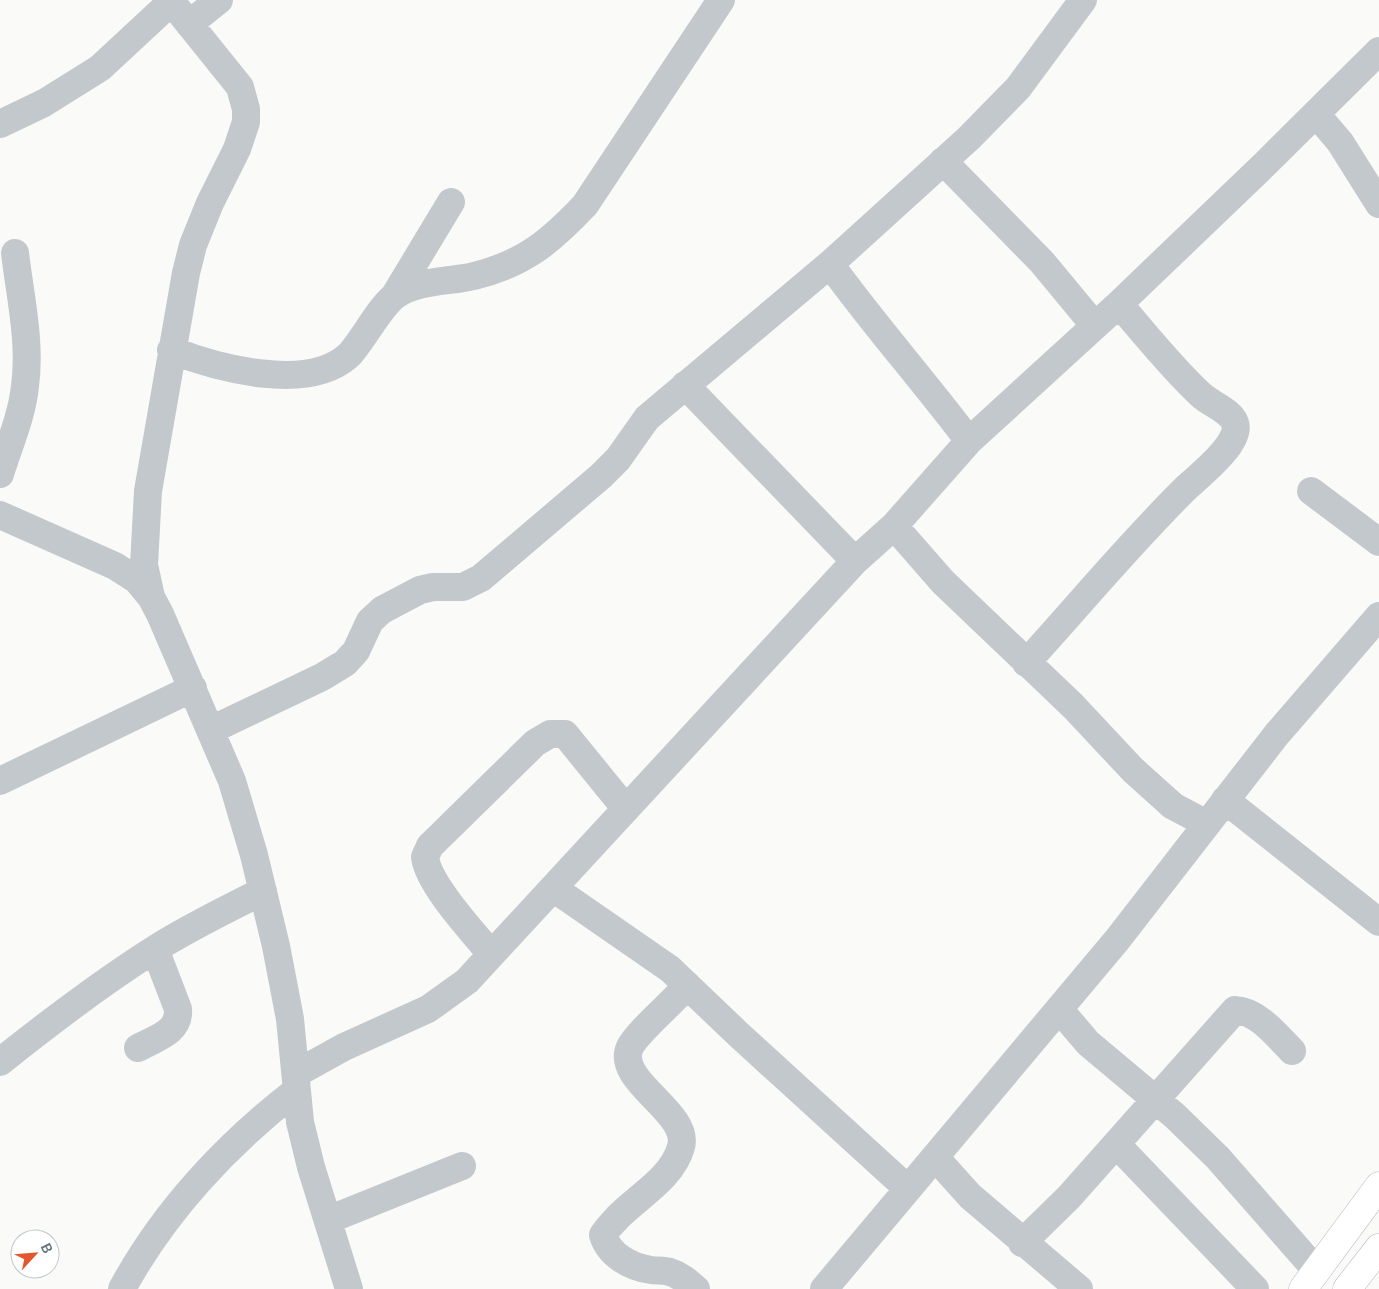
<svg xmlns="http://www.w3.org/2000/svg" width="1379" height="1289" viewBox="0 0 1379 1289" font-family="Lato,sans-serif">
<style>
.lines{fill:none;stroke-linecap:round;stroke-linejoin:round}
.major-casing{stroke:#b5babe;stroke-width:29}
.minor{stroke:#c3c8cc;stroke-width:28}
.major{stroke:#fff;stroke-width:28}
</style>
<rect width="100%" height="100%" fill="#fafaf8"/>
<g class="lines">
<defs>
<path id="major" d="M1303,1289L1379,1186
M1347,1289L1379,1248"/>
</defs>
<use href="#major" class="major-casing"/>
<path class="minor" d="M189,24L219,0
M1316,114L1340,142L1379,204
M0,124L44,103L100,68L171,2
M943,161L1042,262L1095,326
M830,264C874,325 924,381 969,441
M395,295L451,202
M171,350C217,368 308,393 349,355C364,339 380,306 396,295C417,280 450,282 474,276C524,264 551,241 585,205L721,0
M685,385L855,561
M0,474C9,445 22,416 25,386C31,342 20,296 15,253
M1311,491L1379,542
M0,515L115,566L137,580L151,597L160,614L232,781L254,855L276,946L290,1019L300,1122L311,1167L349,1289
M894,526L943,582L1073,706L1133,770L1173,806L1207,824
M151,597L144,565L148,491L186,273L193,245L210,203L237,149L246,122V109L240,87L170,0
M1026,663C1080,604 1130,543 1187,487C1200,475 1242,442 1235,423C1230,410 1210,404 1200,394C1171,367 1146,335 1119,304
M211,730L322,677L345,663L356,651L370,621L382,610L420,590L433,587H463L481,578L601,476L618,459L647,418L830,264L969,138L1018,88L1083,0
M0,781L193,688
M1225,800L1379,922
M553,888L670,969L738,1034L908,1189
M491,954C473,932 428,884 425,857L430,846L535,743L550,734H565L626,809
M687,985C674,1002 638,1031 630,1047C614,1081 691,1112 681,1147C672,1178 640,1195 618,1217C613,1223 607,1228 603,1235C609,1255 630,1267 651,1270C657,1271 663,1270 670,1272C680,1275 688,1282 696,1289
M1059,1009L1088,1043L1175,1116L1218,1158L1316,1270
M138,1048C156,1038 180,1032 178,1009L155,949
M0,1062C50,1022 101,983 155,949C190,927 227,909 263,891
M297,1073L344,1047L428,1009L467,981L855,561L894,526L969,441L1119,304L1265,164L1379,51
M1117,1145L1255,1289
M935,1157L970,1196L1079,1289
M328,1220L462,1166
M1022,1243L1069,1197L1235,1010C1258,1011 1277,1036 1292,1051
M122,1289C164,1211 228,1143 297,1090
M824,1289L1117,940L1277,734L1379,616"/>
<use href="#major" class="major"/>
</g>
<g transform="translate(35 1254) rotate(64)"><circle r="24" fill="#ffffff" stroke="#c1c8cd"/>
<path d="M0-4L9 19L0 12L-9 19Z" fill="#e4572e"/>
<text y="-8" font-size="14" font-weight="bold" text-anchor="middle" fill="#657683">B</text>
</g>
</svg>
